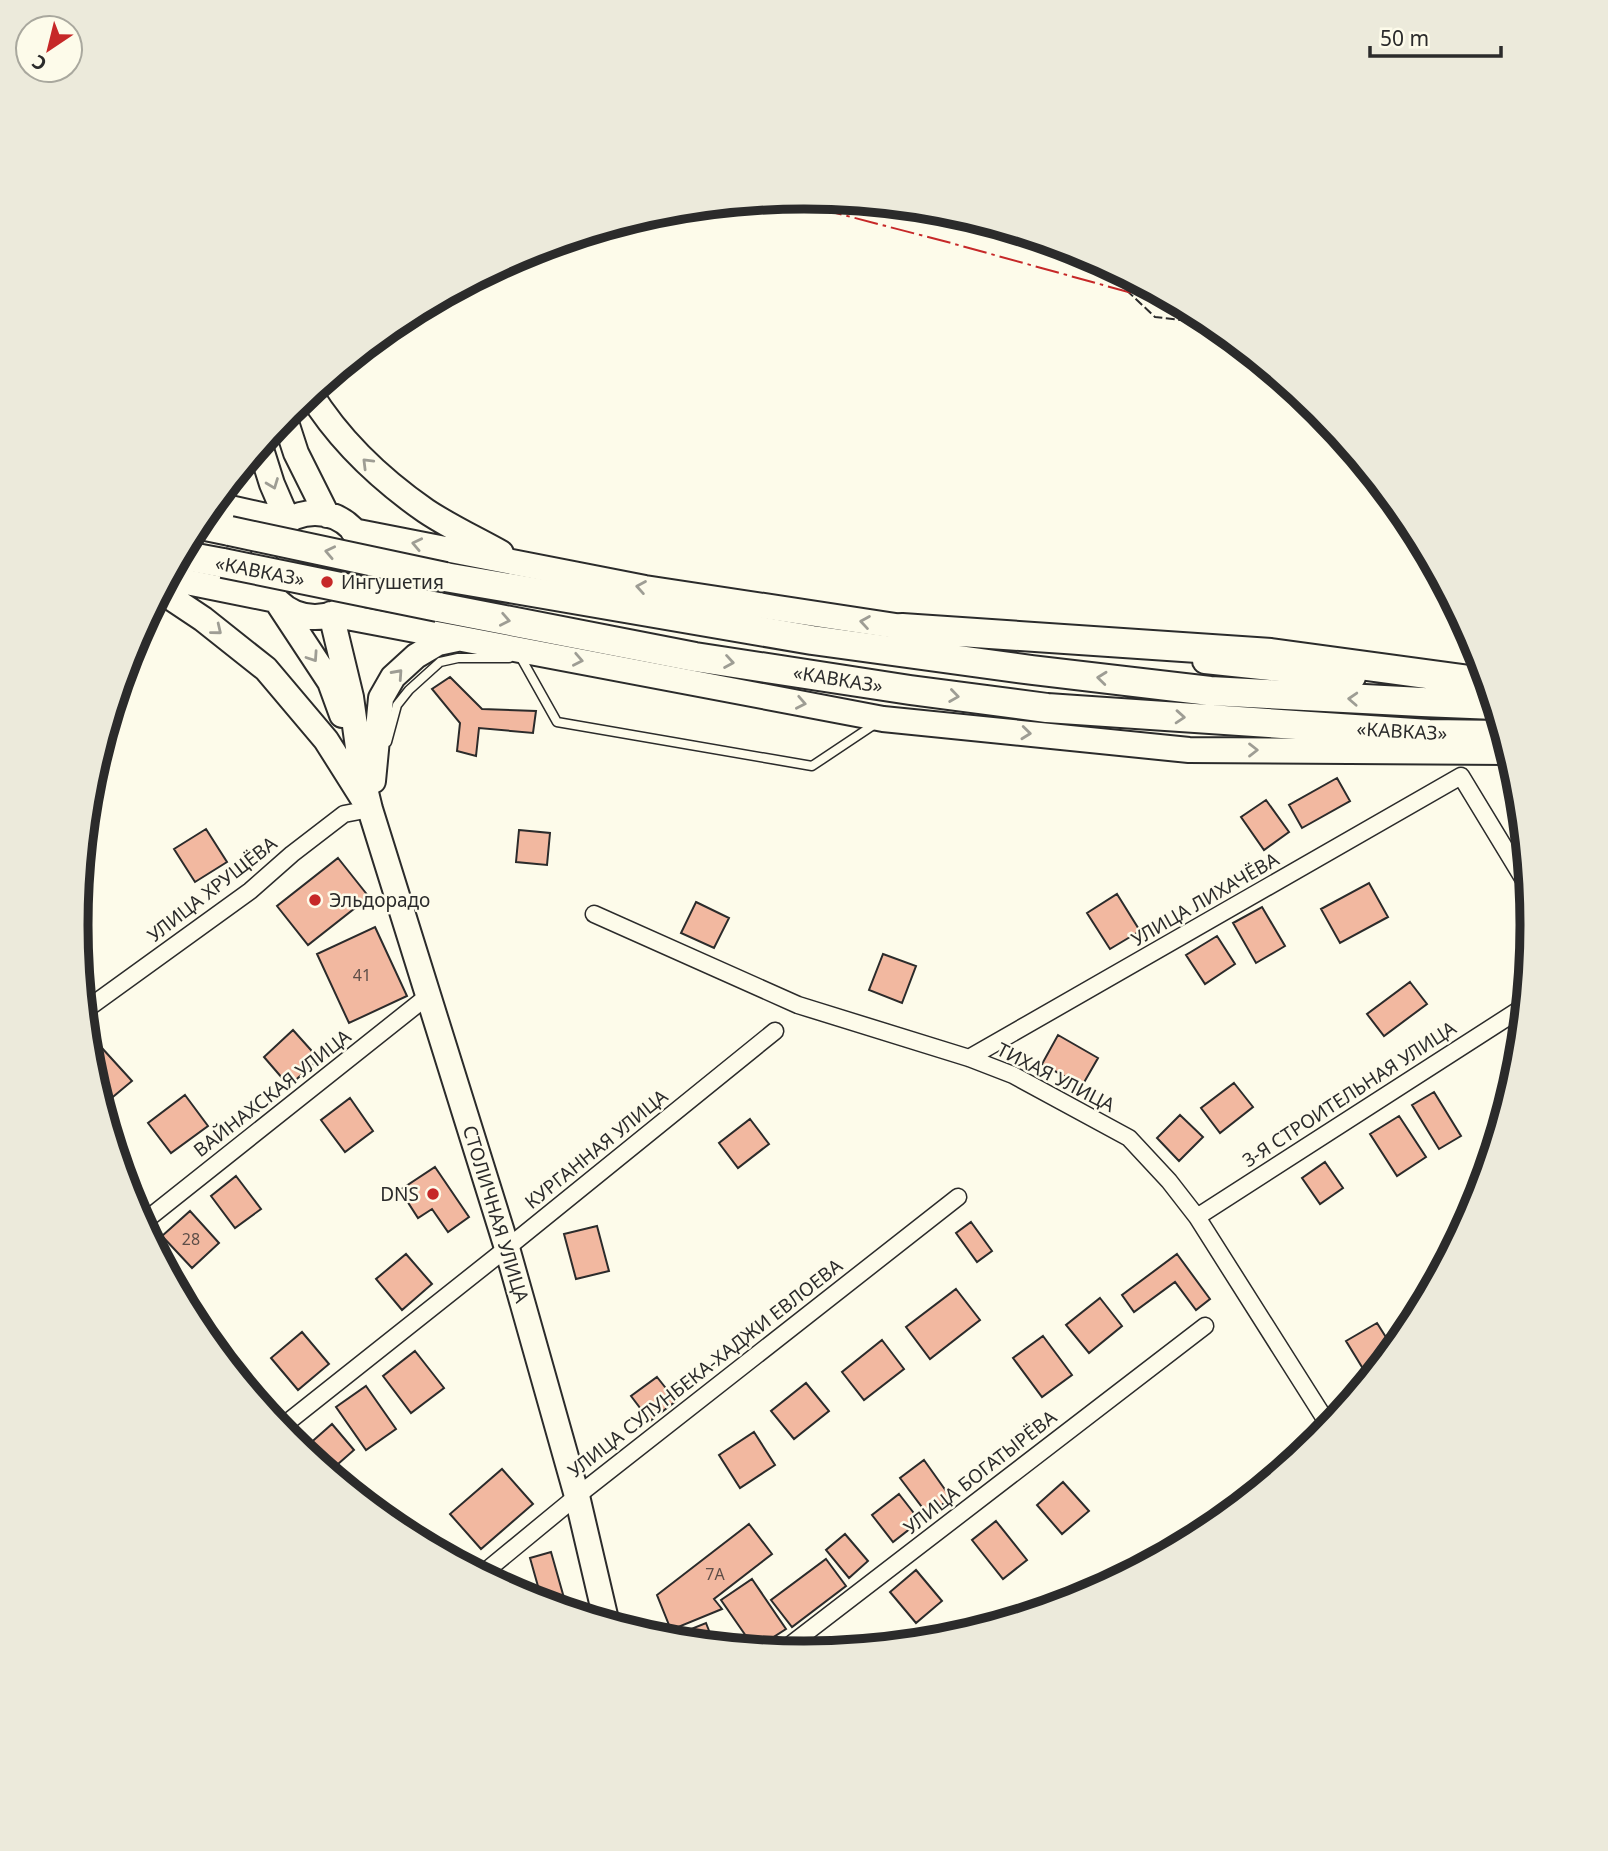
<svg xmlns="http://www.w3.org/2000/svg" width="1608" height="1851" viewBox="0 0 1608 1851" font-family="'Noto Sans',sans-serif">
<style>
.building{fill:#f2b8a0;stroke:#2b2b2b;stroke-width:2}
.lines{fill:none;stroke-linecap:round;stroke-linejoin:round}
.lane-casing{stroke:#2b2b2b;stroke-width:11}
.street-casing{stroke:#2b2b2b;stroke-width:19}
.primary-casing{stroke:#2b2b2b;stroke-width:28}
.highway-casing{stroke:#2b2b2b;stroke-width:32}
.lane{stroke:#fdfbea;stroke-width:8}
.street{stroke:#fdfbea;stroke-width:16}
.primary{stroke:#fdfbea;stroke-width:24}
.highway{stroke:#fdfbea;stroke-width:28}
.highway-bridge-casing{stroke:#2b2b2b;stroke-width:32;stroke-linecap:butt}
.highway-bridge{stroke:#fdfbea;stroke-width:28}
.fence{stroke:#2b2b2b;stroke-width:2;stroke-dasharray:9 3.5;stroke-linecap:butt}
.power{stroke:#c62828;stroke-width:2;stroke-dasharray:24 5 3.5 5;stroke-linecap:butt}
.oneway{stroke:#9e9d94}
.poi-dot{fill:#c62828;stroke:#fdfbea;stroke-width:2.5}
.labels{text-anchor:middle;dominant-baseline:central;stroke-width:5;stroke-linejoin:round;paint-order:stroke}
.number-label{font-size:16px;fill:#5d4e48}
.street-label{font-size:19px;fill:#2b2b2b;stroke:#fdfbea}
.poi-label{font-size:19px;fill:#2b2b2b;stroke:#fdfbea;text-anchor:start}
.rim{fill:none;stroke:#2b2b2b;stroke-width:9}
</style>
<rect width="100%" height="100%" fill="#fdfbea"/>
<path class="building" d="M450,677L482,709L536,711L533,733L479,728L476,756L457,751L460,723L432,689Z
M1337,778L1350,801L1302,828L1289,805Z
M1266,800L1289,832L1264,850L1241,817Z
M206,829L227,862L195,882L174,849Z
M519,830L550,833L547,865L516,862Z
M338,858L369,897L308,945L277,906Z
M1369,883L1388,917L1340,943L1321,909Z
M1117,894L1140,931L1110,949L1087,913Z
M696,902L729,918L714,948L681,933Z
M1262,907L1285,946L1256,963L1233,923Z
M375,927L407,996L349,1023L317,954Z
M1217,936L1235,964L1205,984L1186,955Z
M883,954L916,966L902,1003L869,990Z
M1410,982L1427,1004L1384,1036L1367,1014Z
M293,1030L319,1059L289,1086L264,1057Z
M1522,1030L1521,1048L1513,1035Z
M1058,1035L1098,1058L1082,1086L1042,1064Z
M91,1036L132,1081L108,1101L93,1081L89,1067L86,1040Z
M1234,1083L1253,1107L1220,1133L1201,1108Z
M1434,1092L1461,1136L1439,1149L1412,1105Z
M185,1095L208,1126L171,1153L148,1123Z
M350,1098L373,1131L345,1152L321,1120Z
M1180,1115L1203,1137L1179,1161L1157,1138Z
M1399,1116L1426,1157L1397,1176L1370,1134Z
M750,1119L769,1144L738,1168L719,1143Z
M1325,1162L1343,1188L1320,1204L1302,1178Z
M435,1167L469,1217L448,1232L432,1209L418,1218L400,1190Z
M236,1176L261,1209L235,1228L211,1196Z
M190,1211L219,1243L192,1268L162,1236Z
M971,1222L992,1251L977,1262L956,1233Z
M597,1226L609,1271L576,1279L564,1234Z
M406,1254L432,1284L402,1310L376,1279Z
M1177,1254L1210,1299L1196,1310L1175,1282L1134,1312L1122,1295Z
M956,1289L980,1320L930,1359L906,1327Z
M1100,1298L1122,1326L1089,1353L1066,1325Z
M1377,1323L1394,1350L1370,1380L1346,1341Z
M302,1332L329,1364L298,1390L271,1358Z
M1043,1336L1072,1375L1042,1397L1013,1358Z
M882,1340L904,1369L864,1400L842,1372Z
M415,1351L444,1388L411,1413L383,1376Z
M657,1377L676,1401L650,1421L631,1396Z
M806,1383L829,1411L794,1439L771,1411Z
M366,1386L396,1429L366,1450L336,1407Z
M332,1424L354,1450L330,1471L307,1446Z
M754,1432L775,1465L740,1488L719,1455Z
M924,1460L951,1498L928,1515L900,1478Z
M502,1469L533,1504L481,1549L450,1514Z
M1063,1482L1089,1511L1062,1534L1037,1505Z
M1243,1491L1249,1498L1215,1526L1210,1520Z
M899,1494L920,1521L893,1542L872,1515Z
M996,1521L1027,1560L1003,1579L972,1540Z
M408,1523L426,1546L399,1531Z
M749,1524L772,1554L714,1599L722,1609L671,1630L657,1595Z
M845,1534L868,1561L849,1578L826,1550Z
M551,1552L568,1612L543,1604L530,1558Z
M826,1559L846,1586L792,1627L771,1600Z
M916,1570L942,1601L916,1623L890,1592Z
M752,1579L786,1629L755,1649L721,1600Z
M706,1623L715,1646L664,1640Z"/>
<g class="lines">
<defs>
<path id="lane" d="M520,656L557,722L812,766L875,724
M387,742L397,705L409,690L440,662L458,658H509"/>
<path id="street" d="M594,914L798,1005L969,1058L1013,1075L1129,1138L1169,1181L1197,1217L1330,1427
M84,1011L250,891L292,854L344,814L370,809
M969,1058L1461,776L1529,888
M1197,1217L1525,1006
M141,1224L429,995
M279,1429L507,1248L775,1031
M481,1575L577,1496L958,1197
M781,1652L1205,1326"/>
<path id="primary" d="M310,393C339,440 380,479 426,511C450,527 476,539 501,553
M284,416L296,453L327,515
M260,446L272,484L288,521
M212,504L288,521
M263 565a52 52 0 1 1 104 0a52 52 0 1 1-104 0Z
M353,531L645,588L922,630
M167,578L276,600L330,682L342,715
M161,591L203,619L266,669L326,740L362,797
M1205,661L1353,677
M373,781L381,698L393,677L416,656L438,643L457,639
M607,1624L577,1496L507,1248L370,809L362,776L351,697L331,614L883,719L1189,750L1509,752"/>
<path id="highway" d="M196,524L230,531
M180,555L223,563
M445,577L812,640L1032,670L1210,691L1422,702L1495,705
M438,607L695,657L910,690L1047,708L1429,734L1504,735
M902,628L1271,653L1470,680H1487"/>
</defs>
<use href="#lane" class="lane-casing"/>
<use href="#street" class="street-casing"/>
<use href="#primary" class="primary-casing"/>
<use href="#highway" class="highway-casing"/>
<use href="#lane" class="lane"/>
<use href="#street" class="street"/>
<use href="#primary" class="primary"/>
<use href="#highway" class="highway"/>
<defs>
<path id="highway-bridge" d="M230,531L445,577
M223,563L438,607"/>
</defs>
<use href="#highway-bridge" class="highway-bridge-casing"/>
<use href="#highway-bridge" class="highway-bridge"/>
<path class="fence" d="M1090,256L1155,317L1214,324"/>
<path class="power" d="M782,199L951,243L1186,308"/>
</g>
<defs><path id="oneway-chevron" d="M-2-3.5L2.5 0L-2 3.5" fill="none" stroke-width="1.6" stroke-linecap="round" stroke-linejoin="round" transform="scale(1.75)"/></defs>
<g class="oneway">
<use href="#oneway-chevron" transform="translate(367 463) rotate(-135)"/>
<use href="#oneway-chevron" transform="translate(273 484) rotate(69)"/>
<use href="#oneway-chevron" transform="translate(417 544) rotate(-168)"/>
<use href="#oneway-chevron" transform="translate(330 552) rotate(-168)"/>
<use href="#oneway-chevron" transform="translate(641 587) rotate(-170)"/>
<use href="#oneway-chevron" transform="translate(505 620) rotate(11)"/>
<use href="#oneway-chevron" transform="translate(865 622) rotate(-171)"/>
<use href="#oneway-chevron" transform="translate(217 630) rotate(39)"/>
<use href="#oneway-chevron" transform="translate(313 657) rotate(56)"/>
<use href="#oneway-chevron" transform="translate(578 660) rotate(11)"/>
<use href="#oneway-chevron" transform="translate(729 662) rotate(9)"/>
<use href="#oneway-chevron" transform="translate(398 674) rotate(-48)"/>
<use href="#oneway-chevron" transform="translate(1102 678) rotate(-174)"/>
<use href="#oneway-chevron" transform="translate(954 696) rotate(8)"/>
<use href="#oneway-chevron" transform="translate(1353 699) rotate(-177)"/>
<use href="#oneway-chevron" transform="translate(801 703) rotate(11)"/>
<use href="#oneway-chevron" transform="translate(1180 717) rotate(4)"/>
<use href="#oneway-chevron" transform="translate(1026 733) rotate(6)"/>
<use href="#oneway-chevron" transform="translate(1253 750)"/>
</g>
<g class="poi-dot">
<circle cx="327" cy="582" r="7"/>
<circle cx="315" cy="900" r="7"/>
<circle cx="433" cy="1194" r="7"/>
</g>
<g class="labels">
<g class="number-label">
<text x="362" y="975">41</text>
<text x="191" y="1239">28</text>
<text x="715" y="1574">7А</text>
</g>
<g class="street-label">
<text transform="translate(260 571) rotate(11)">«КАВКАЗ»</text>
<text transform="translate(838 679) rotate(9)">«КАВКАЗ»</text>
<text transform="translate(1402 731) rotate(3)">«КАВКАЗ»</text>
<text transform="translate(212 889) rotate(-38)">УЛИЦА ХРУЩЁВА</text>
<text transform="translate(1205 899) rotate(-30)">УЛИЦА ЛИХАЧЁВА</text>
<text transform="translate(1056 1077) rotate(27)">ТИХАЯ УЛИЦА</text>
<text transform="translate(272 1093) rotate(-38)">ВАЙНАХСКАЯ УЛИЦА</text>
<text transform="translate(1349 1094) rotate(-33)">3-Я СТРОИТЕЛЬНАЯ УЛИЦА</text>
<text transform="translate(596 1149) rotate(-39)">КУРГАННАЯ УЛИЦА</text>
<text transform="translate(496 1214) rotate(73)">СТОЛИЧНАЯ УЛИЦА</text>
<text transform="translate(705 1368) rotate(-38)">УЛИЦА СУЛУНБЕКА-ХАДЖИ ЕВЛОЕВА</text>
<text transform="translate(980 1472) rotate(-38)">УЛИЦА БОГАТЫРЁВА</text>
</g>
<g class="poi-label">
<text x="341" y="582">Ингушетия</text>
<text x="329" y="900">Эльдорадо</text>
<text x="419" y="1194" text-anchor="end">DNS</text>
</g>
</g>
<path d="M0 0H1608V1851H0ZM88 925a716 716 0 1 1 1432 0a716 716 0 1 1-1432 0Z" fill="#eceadb" fill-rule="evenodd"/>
<path class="rim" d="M88 925a716 716 0 1 1 1432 0a716 716 0 1 1-1432 0Z"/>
<g transform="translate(49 49) rotate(215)"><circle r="33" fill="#fdfbea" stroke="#a9a89e" stroke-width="2"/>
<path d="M0-5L12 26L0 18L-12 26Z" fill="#c62828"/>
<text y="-10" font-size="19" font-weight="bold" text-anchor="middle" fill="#2b2b2b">С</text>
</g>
<path d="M1370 46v10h131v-10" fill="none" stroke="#2b2b2b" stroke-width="3.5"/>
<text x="1380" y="46" font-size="21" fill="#2b2b2b" stroke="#fdfbea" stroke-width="5" paint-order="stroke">50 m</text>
</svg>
